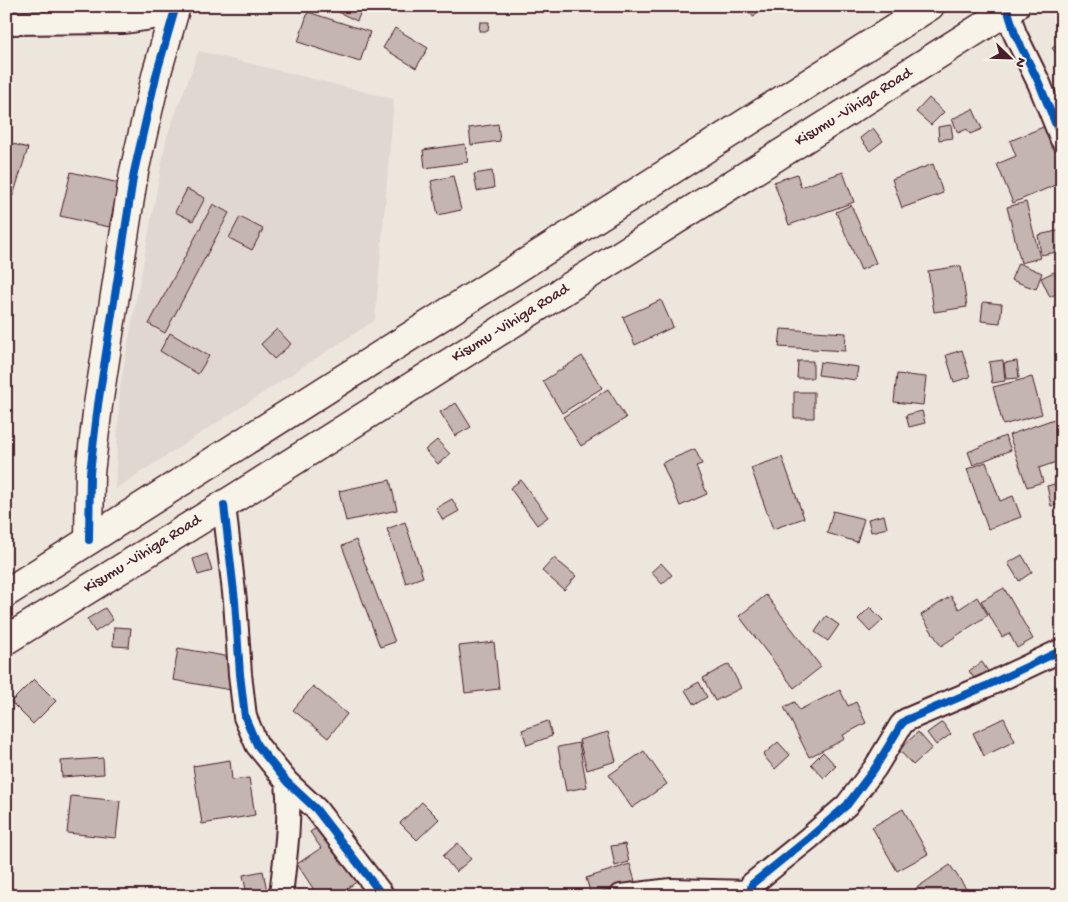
<svg xmlns="http://www.w3.org/2000/svg" width="1068" height="902" viewBox="0 0 1068 902" font-family="'Gochi Hand',sans-serif">
<style>
.built{fill:#e0d7d0}
.building{fill:#c4b5b0;stroke:#4a1f2b}
.lines{fill:none;stroke-linecap:round;stroke-linejoin:round}
.street-casing{stroke:#4a1f2b;stroke-width:26}
.secondary-casing{stroke:#4a1f2b;stroke-width:31}
.highway-casing{stroke:#4a1f2b;stroke-width:31}
.street{stroke:#f7f3e8;stroke-width:22}
.secondary{stroke:#f7f3e8;stroke-width:28}
.highway{stroke:#f7f3e8;stroke-width:28}
.cycleway-casing{stroke:#f7f3e8;stroke-width:11}
.cycleway{stroke:#0057b8;stroke-width:8}
.labels{text-anchor:middle;dominant-baseline:central;stroke-width:4;stroke-linejoin:round;paint-order:stroke}
.street-label{font-size:16px;fill:#4a1f2b;stroke:#f7f3e8}
</style>
<rect width="100%" height="100%" fill="#ece6dd"/>
<filter id="ink" filterUnits="userSpaceOnUse"><feTurbulence type="fractalNoise" baseFrequency=".02" numOctaves="2"/><feDisplacementMap in="SourceGraphic" scale="10" xChannelSelector="R" yChannelSelector="G"/><feConvolveMatrix kernelMatrix="1 2 1 2 8 2 1 2 1" color-interpolation-filters="sRGB"/></filter>
<g filter="url(#ink)">
<path class="built" d="M199,51L394,99L375,320L115,489L120,387L167,136Z"/>
<path class="building" d="M334,6H356L362,9L357,21L332,9Z
M739,6H762L754,17Z
M308,12L370,32L360,62L298,42Z
M480,22H489L488,31H479Z
M395,28L428,48L416,68L383,48Z
M1062,42V61L1052,48Z
M929,98L944,112L931,125L916,112Z
M973,109L982,129L970,134L967,129L958,133L952,119Z
M498,124L500,141L471,145L469,128Z
M951,125L953,138L939,140L938,127Z
M1048,125L1062,157V182L1013,203L997,164L1016,156L1010,141Z
M873,128L883,141L870,151L860,138Z
M6,142L28,148L13,196L6,194Z
M465,144L468,162L425,168L423,150Z
M933,164L943,193L902,208L892,179Z
M492,171L494,188L477,191L474,174Z
M71,172L119,183L109,227L60,216Z
M843,172L854,202L789,225L774,182L797,174L801,187Z
M453,176L461,210L438,215L431,181Z
M187,189L205,198L193,221L175,212Z
M1026,202L1040,258L1021,263L1007,207Z
M213,204L229,213L165,333L149,324Z
M851,205L876,263L861,270L836,212Z
M240,217L263,229L252,250L229,238Z
M1062,230V251L1041,255L1038,235Z
M1018,263L1042,273L1036,289L1011,280Z
M961,266L967,307L934,312L928,271Z
M1054,272L1062,287V291L1050,297L1041,278Z
M661,300L673,327L635,345L623,317Z
M983,302L1002,304L1000,323L981,321Z
M277,329L291,344L274,359L261,344Z
M781,329L846,333L845,351L779,347Z
M170,333L209,356L198,374L160,351Z
M962,350L970,377L954,382L946,355Z
M582,356L602,388L562,413L543,381Z
M1003,360L1005,381L992,383L989,362Z
M798,361H813V378H797Z
M1017,361L1019,378L1006,379L1004,363Z
M820,362L858,367L856,380L818,375Z
M897,374L926,377L923,405L894,402Z
M1032,377L1042,414L1003,425L993,387Z
M608,389L626,418L581,446L563,417Z
M794,392H814V418H794Z
M456,403L471,427L455,436L440,412Z
M922,411L925,423L909,427L906,415Z
M1054,419L1062,442V460L1039,468L1043,482L1027,487L1009,435Z
M1005,436L1011,450L973,465L968,452Z
M437,440L450,454L438,464L425,450Z
M695,449L702,464L696,466L707,494L680,506L662,463Z
M782,457L804,518L773,529L751,468Z
M986,462L1000,501L1013,496L1021,517L988,529L967,469Z
M390,480L397,510L346,521L339,491Z
M521,480L548,517L537,525L510,488Z
M1062,482V504L1051,506L1047,486Z
M452,499L459,511L443,520L436,508Z
M833,511L864,519L857,542L827,533Z
M884,515L887,528L871,532L868,519Z
M405,522L423,577L406,583L387,529Z
M356,540L395,642L380,647L342,546Z
M207,554L212,571L198,575L193,559Z
M1022,555L1032,572L1019,581L1008,563Z
M554,558L576,576L564,590L542,571Z
M661,563L672,575L662,584L651,572Z
M1004,588L1033,639L1017,648L1009,633L1002,637L981,601Z
M766,595L821,667L794,688L739,616Z
M951,596L959,609L977,597L988,615L941,646L921,615Z
M870,607L883,620L870,632L858,619Z
M105,608L113,620L95,632L87,619Z
M826,616L839,625L828,641L815,632Z
M114,627L131,628L129,647L113,646Z
M494,642L499,689L465,693L459,646Z
M178,648L236,658L231,690L173,680Z
M982,662L991,676L978,684L969,671Z
M729,664L741,688L715,701L703,678Z
M34,679L56,701L33,724L11,702Z
M699,682L707,697L694,705L685,690Z
M313,686L347,714L328,738L293,710Z
M840,690L848,706L856,702L866,723L843,735L845,739L809,757L784,707L795,702L799,710Z
M1004,718L1015,741L984,756L973,733Z
M548,721L552,736L527,745L522,730Z
M942,722L951,734L936,745L927,733Z
M608,732L616,761L587,770L579,740Z
M918,732L932,748L913,765L899,750Z
M778,742L790,755L775,769L763,755Z
M579,743L587,787L566,791L558,747Z
M644,751L667,784L632,808L609,775Z
M823,752L836,766L824,778L811,764Z
M103,758L104,774L62,777L61,761Z
M230,760L232,780L249,778L255,815L202,824L193,766Z
M71,796L120,801L116,838L67,833Z
M422,802L439,819L417,840L400,823Z
M903,809L928,854L897,871L872,827Z
M321,825L358,881L336,896H318L297,864L321,848L310,832Z
M458,843L471,859L456,872L443,856Z
M625,844L629,862L615,866L611,846Z
M630,864L635,881L591,895L586,878Z
M950,865L971,896H919L915,889Z
M263,871L267,891L247,895L243,875Z
M870,887L876,896H856Z
M446,889V896H419L418,891Z"/>
<g class="lines">
<defs>
<path id="street" d="M1008,11L1015,34L1039,83L1062,140
M6,23L124,22L173,15
M224,505L235,601L240,674L245,717L257,745L287,782L316,809L383,896
M281,896C285,857 291,822 287,782
M621,896L671,890L750,892
M750,896V892L752,884L809,838L847,805L875,768L901,725L906,720L986,686L1062,650"/>
<path id="secondary" d="M89,540L90,473L98,405L134,172L157,72L176,6"/>
<path id="highway" d="M6,593L930,6
M6,640L224,505L1015,6"/>
</defs>
<use href="#street" class="street-casing"/>
<use href="#secondary" class="secondary-casing"/>
<use href="#highway" class="highway-casing"/>
<use href="#street" class="street"/>
<use href="#secondary" class="secondary"/>
<use href="#highway" class="highway"/>
<defs>
<path id="cycleway" d="M1008,11L1015,34L1039,83L1062,140
M224,505L235,601L240,674L245,717L257,745L287,782L316,809L383,896
M89,540L90,473L98,405L134,172L157,72L176,6
M750,896V892L752,884L809,838L847,805L875,768L901,725L906,720L986,686L1062,650"/>
</defs>
<use href="#cycleway" class="cycleway-casing"/>
<use href="#cycleway" class="cycleway"/>
</g>
</g>
<g class="labels">
<g class="street-label">
<text transform="translate(854 108) rotate(-32)">Kisumu -Vihiga Road</text>
<text transform="translate(511 324) rotate(-32)">Kisumu -Vihiga Road</text>
<text transform="translate(143 555) rotate(-32)">Kisumu -Vihiga Road</text>
</g>
</g>
<rect width="1068" height="902" fill="none" stroke="#f7f3e8" stroke-width="25"/>
<rect x="12" y="12" width="1043" height="877" fill="none" stroke="#4a1f2b" stroke-width="2" filter="url(#ink)"/>
<g transform="translate(1010 58) rotate(113)" stroke="#f7f3e8" stroke-width="4" paint-order="stroke">
<path d="M0-4L9 19L0 12L-9 19Z" fill="#4a1f2b"/>
<text y="-8" font-size="14" font-weight="bold" text-anchor="middle" fill="#4a1f2b">N</text>
</g>
</svg>
